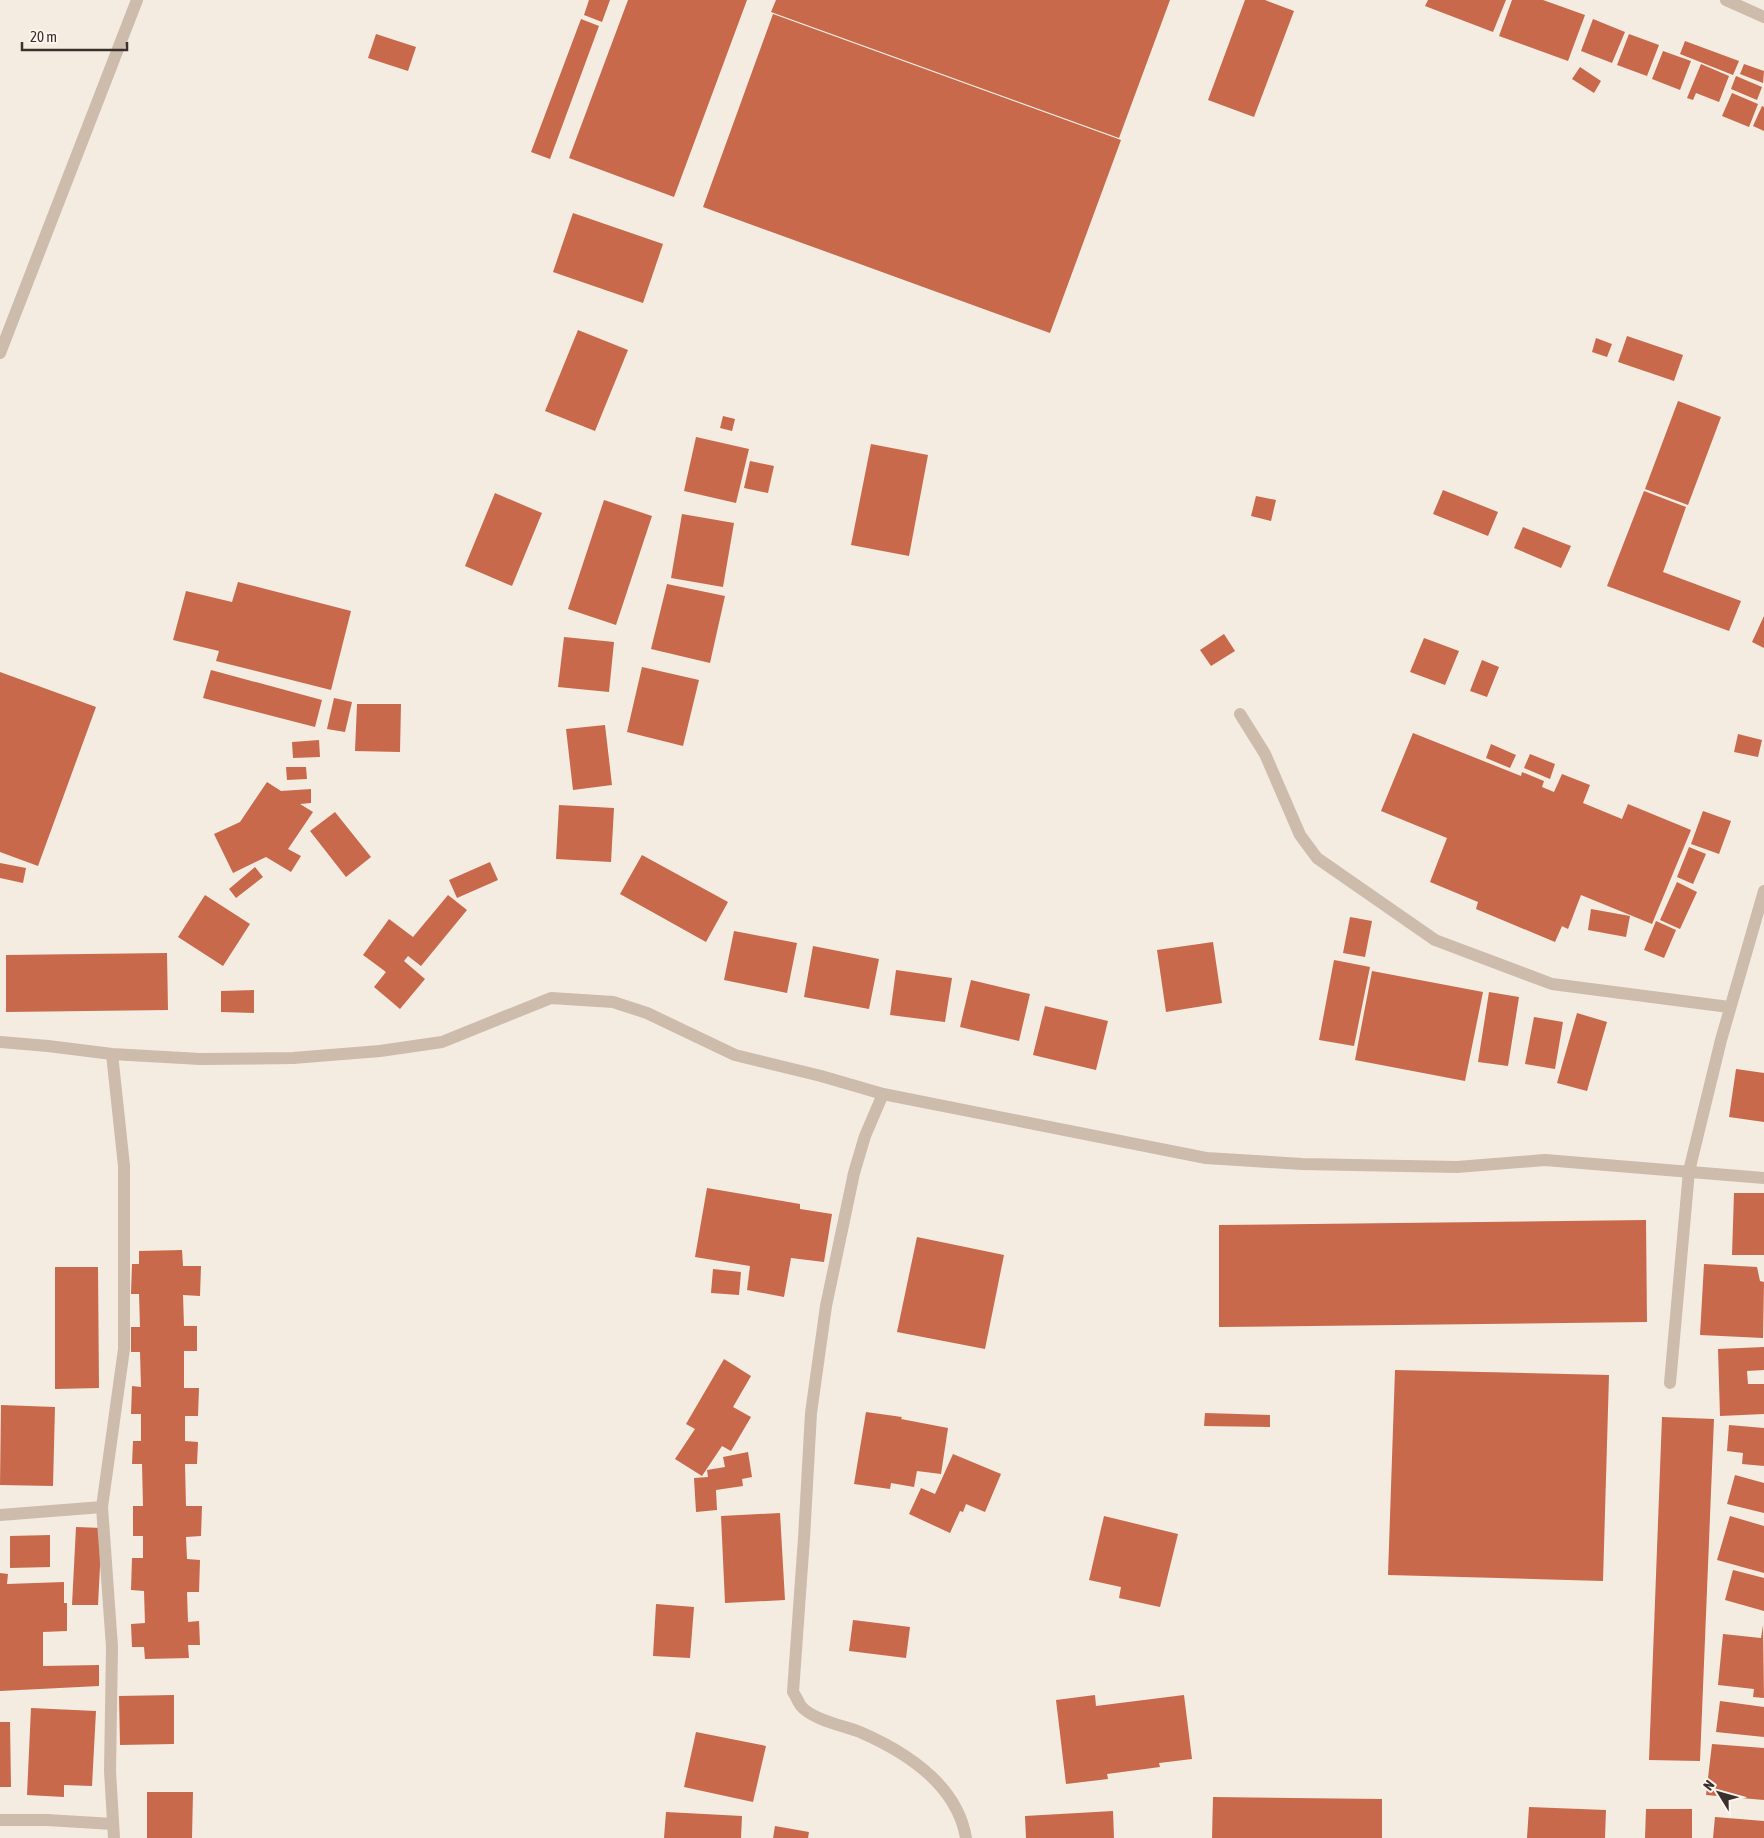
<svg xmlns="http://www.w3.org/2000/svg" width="1764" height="1838" viewBox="0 0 1764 1838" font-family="'Asap Condensed',sans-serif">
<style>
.building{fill:#c8694b}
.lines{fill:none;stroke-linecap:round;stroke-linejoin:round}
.lane{stroke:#cdbbac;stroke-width:12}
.street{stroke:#cdbbac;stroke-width:12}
</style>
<rect width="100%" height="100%" fill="#f4ebe1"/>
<path class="building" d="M589,0H610L602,22L584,15Z
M628,0H747L674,197L569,158Z
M776,0H1170L1119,138L771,12Z
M1245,0H1265L1294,11L1254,117L1208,100Z
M1428,0H1506L1493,32L1425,6Z
M1512,0H1543L1585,15L1568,61L1499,36Z
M773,14L1121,140L1050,333L703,207Z
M581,19L599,26L550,159L531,152Z
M1593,19L1625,32L1612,63L1581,51Z
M376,34L416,47L408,71L368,58Z
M1629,34L1659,45L1647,76L1617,65Z
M1685,41L1739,61L1733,75L1680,54Z
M1663,51L1691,61L1680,90L1652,79Z
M1701,64L1729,76L1719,102L1696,93L1693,100L1687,98Z
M1744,64L1764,71L1763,83L1740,74Z
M1580,67L1601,81L1594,93L1572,79Z
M1736,76L1762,87L1757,100L1731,89Z
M1732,93L1758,104L1749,127L1722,116Z
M1762,106L1764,107V131L1753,126Z
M573,213L663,244L643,303L553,272Z
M578,330L628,350L595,431L545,411Z
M1627,336L1683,355L1674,381L1618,362Z
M1596,338L1612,344L1607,357L1592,352Z
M1678,401L1721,417L1688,505L1645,489Z
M723,416L735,419L732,431L720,428Z
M696,437L749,449L736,503L684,491Z
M871,444L928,455L909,556L851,545Z
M750,461L774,466L768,493L744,488Z
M1443,490L1498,512L1488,536L1433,514Z
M1644,491L1686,507L1663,572L1741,601L1729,631L1607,586Z
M495,493L542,513L512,586L465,566Z
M1256,496L1276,500L1271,521L1251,516Z
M604,500L652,516L616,625L568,609Z
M682,514L734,523L723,587L671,578Z
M1523,527L1571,546L1561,568L1514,548Z
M238,582L351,611L331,690L216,661L219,651L173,640L186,591L232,602Z
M667,584L725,596L710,663L651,649Z
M1764,616V648L1752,642Z
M1224,634L1235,651L1211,666L1200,650Z
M564,637L614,642L609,692L558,687Z
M1424,638L1459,651L1445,685L1410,672Z
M1482,660L1499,667L1487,697L1470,691Z
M642,667L699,680L683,746L627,732Z
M211,670L322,700L315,727L203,698Z
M0,672L96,707L38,866L0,852Z
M334,698L352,702L345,732L327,729Z
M357,704H401L400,752L355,751Z
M605,725L612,785L573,790L566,729Z
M1413,733L1521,776L1522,772L1544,781L1542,787L1554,792L1562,774L1590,785L1583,803L1622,819L1628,804L1691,830L1652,924L1581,895L1568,929L1562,926L1555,942L1476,909L1478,902L1430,882L1447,838L1381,811Z
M1738,734L1762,740L1758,757L1734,752Z
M319,740L320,757L293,758L292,742Z
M1491,744L1516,755L1510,768L1486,758Z
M1530,754L1555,764L1550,779L1524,768Z
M286,767H306L307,779L287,780Z
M267,782L281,791L311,789V803L300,804L313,812L288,849L301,856L291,872L266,857L233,873L214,834L240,822Z
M559,805L614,808L611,862L556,859Z
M1703,811L1731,821L1719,854L1691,844Z
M335,812L371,857L346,877L310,831Z
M1689,847L1706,854L1693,884L1677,877Z
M642,855L728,902L706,942L620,894Z
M490,862L498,880L457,898L449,880Z
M0,863L26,868L23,883L0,878Z
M255,867L263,877L236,898L229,889Z
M1677,882L1697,892L1680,929L1660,920Z
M205,895L250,924L223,966L178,937Z
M448,895L467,910L421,966L408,956L404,961L425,979L400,1009L374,987L386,972L363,955L389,919L413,937Z
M1591,909L1630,916L1626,937L1588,930Z
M1350,917L1372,921L1365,957L1343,953Z
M1656,921L1676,930L1664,958L1644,950Z
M734,931L797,943L787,993L724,980Z
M1213,942L1222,1003L1166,1012L1157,950Z
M813,946L879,959L869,1009L804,997Z
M167,953L168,1010L6,1012V955Z
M1334,960L1370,967L1354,1046L1319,1040Z
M896,970L952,978L945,1022L890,1015Z
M1372,971L1483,992L1465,1081L1355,1060Z
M971,980L1030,994L1019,1041L960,1027Z
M254,990V1013L221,1012V991Z
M1489,992L1519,997L1508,1066L1478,1062Z
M1045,1006L1108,1021L1096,1070L1033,1055Z
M1577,1013L1607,1022L1587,1091L1557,1083Z
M1534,1017L1563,1022L1555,1069L1525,1064Z
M1736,1069L1764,1073V1122L1729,1117Z
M707,1188L800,1204V1209L832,1214L824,1262L791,1258L784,1297L747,1290L750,1266L695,1257Z
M1734,1193H1764V1255H1732Z
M1646,1220L1647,1322L1219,1327V1225Z
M917,1237L1004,1255L985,1349L897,1332Z
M182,1250L183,1266H201L200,1296L183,1295L184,1326H197V1351H184V1388H199L198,1416H185V1441L198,1442L197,1464H185L186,1506H202L201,1536L186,1537L187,1559L200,1560L199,1592H187L188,1622L199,1621L200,1645H188L189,1658L145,1659L144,1647H132L131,1624L145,1623L144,1591L131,1590L132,1558H143V1536H133V1506H143L142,1464H132L133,1441H141V1414H131L132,1386L141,1387L140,1352H131V1327H140L139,1294H131L132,1264H139V1251Z
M1704,1264L1757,1267L1760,1281L1764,1282L1763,1338L1700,1335Z
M55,1267H98L99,1388L55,1389Z
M713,1269L741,1272L739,1295L711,1293Z
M1764,1347V1370L1747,1371L1748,1384H1764V1414L1720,1416L1718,1349Z
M724,1359L751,1376L733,1407L751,1417L731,1451L722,1446L702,1476L675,1459L695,1429L686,1424Z
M1395,1370L1609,1375L1603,1581L1388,1575Z
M1,1405L55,1407L53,1486L0,1485Z
M866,1412L902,1417L901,1419L948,1428L941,1474L917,1471L914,1487L891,1483L890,1489L854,1484Z
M1205,1413L1270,1415V1427L1204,1426Z
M1662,1417L1714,1419L1700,1761L1649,1760Z
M1729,1425L1764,1428V1466L1742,1464L1743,1453L1727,1451Z
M748,1452L752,1477L742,1479L743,1486L716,1490L717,1510L696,1512L694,1478L708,1477L707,1470L725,1467L723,1457Z
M953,1454L1001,1474L985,1512L966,1504L963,1512L960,1511L950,1533L909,1514L921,1488L935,1494Z
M1735,1475L1764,1483V1513L1727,1504Z
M780,1513L785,1600L725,1603L721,1516Z
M1104,1516L1178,1534L1160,1607L1119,1598L1121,1587L1089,1580Z
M1730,1516L1764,1526V1573L1717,1560Z
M76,1527L102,1528L98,1605H72Z
M50,1535V1567L10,1568V1536Z
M1733,1570L1764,1578V1611L1725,1600Z
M0,1573L8,1574L7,1584L64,1582V1603H67V1631L43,1632V1666L99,1665V1686L0,1691Z
M656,1604L694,1607L690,1658L653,1656Z
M853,1620L910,1627L906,1658L849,1651Z
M1763,1625L1764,1698L1753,1697L1754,1689L1718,1685L1723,1634L1761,1638Z
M174,1695V1744L120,1745L119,1696Z
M1095,1695L1096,1706L1184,1695L1192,1759L1159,1763L1160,1767L1107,1774L1108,1779L1066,1784L1056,1700Z
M1720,1701L1764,1707V1737L1716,1732Z
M31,1708L96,1711L92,1786L64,1785V1797L27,1795Z
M0,1722H10L11,1787H0Z
M696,1732L766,1746L753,1802L684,1787Z
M1712,1744L1764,1748V1800L1706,1795Z
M147,1792H193L192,1838H147Z
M1213,1797L1382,1799V1838H1212Z
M1529,1807L1606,1810L1605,1838H1527Z
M1646,1809H1692V1838H1645Z
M1113,1811L1114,1838H1026L1025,1816Z
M666,1812L742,1816L741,1838H664Z
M1715,1817L1764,1821V1838H1713Z
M775,1826L809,1832L808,1838H773Z"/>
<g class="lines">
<path class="lane" d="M1240,714L1265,754L1300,835L1317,858L1435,940L1552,984L1729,1007
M1670,1383L1689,1171L1721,1040L1764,891"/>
<path class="street" d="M1726,0L1764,17
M0,353L137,0
M0,1042L48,1046L112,1054L200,1059L293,1058L380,1051L442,1042L551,998L613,1002L647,1013L735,1055L821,1076L883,1094L1206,1158L1302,1164L1457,1167L1545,1160L1764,1178
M112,1054L124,1166V1349L102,1507L112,1647L110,1771L114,1838
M883,1094L865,1136L854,1173L826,1306L811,1413L804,1538L793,1692C796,1696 798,1702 801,1706C811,1719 844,1726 860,1732C906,1752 957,1784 966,1838
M0,1515L102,1507
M0,1820H47L113,1824"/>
</g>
<g transform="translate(1719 1793) rotate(307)" stroke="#fbf5ee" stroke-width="4" paint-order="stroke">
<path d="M0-4L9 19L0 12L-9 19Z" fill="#3b302b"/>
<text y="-8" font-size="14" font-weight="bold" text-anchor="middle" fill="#3b302b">N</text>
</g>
<path d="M22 42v8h105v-8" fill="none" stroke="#3b302b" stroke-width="2.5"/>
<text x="30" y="42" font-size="15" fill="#3b302b" stroke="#fbf5ee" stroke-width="4" paint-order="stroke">20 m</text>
</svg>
